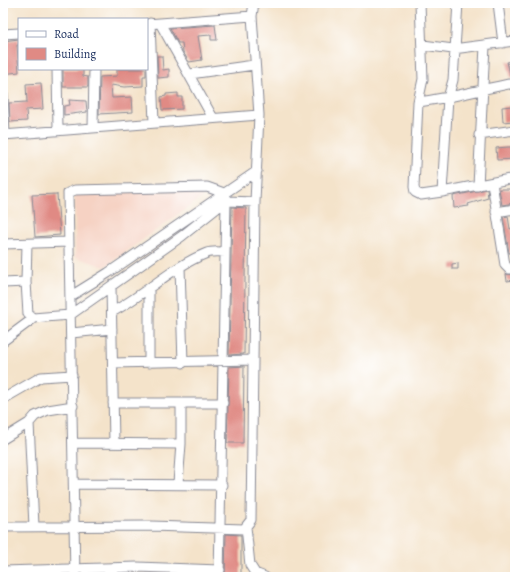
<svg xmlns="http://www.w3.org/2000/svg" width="518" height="580" viewBox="0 0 518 580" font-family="Alegreya,serif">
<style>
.built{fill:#f6d2c3}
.building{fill:#e08a84}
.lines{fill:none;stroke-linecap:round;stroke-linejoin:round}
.minor-casing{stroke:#888994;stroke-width:11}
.minor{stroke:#fff;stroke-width:9}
</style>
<rect width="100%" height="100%" fill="#fff"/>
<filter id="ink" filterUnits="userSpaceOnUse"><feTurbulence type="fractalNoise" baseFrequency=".025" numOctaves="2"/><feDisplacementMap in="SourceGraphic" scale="8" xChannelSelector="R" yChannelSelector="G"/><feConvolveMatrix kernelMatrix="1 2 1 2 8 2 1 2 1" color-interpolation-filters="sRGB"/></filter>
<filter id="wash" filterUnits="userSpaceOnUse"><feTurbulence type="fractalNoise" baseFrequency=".012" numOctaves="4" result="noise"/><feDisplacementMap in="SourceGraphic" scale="16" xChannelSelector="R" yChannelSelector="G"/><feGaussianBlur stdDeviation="0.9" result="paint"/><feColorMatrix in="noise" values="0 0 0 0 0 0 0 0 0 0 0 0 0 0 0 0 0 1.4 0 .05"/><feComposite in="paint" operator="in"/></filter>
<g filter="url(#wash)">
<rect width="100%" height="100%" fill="#f4e3ca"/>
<path class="built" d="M199,191L202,197L105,267L75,257V192Z"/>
<g id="blocks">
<path class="building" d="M215,25L217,40H211V35L198,36L202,60L189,62L183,52L182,43H178L170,28Z
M19,39V45H17L19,72L3,74V41Z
M157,56H162L163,70L169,69V77L158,78Z
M513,61L515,77L511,78L507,62Z
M63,69H83V76L88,77V87H63Z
M117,69H146V76H143V86L124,87L111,85L112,98L132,97L133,112L99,114L100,77L117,76Z
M41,83L43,109L26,110L27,121L10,122L9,103L27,102L26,84Z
M178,93V97H182V109L162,110L161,97L166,96V94Z
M69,100L86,101L87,112L64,115V106L70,105Z
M512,106L513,121L503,122L502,107Z
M508,147H515V159L497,160L496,148Z
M487,189L488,198L468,204L469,206L454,208L453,196Z
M499,189H514L515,203L502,205Z
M57,194L60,235L35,237L32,195Z
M232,207L246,208L244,354L229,355Z
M508,216L510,229L512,228L515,253H509L503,217Z
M458,263V269H452V264Z
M506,274L515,275V280L507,281Z
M244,366L243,443H227L229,367Z
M226,534L241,535V577H225Z"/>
</g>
</g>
<g filter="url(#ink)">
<use href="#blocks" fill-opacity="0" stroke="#888994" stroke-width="1"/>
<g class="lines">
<defs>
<path id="minor" d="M420,3L423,79L418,102L414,187L415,192L421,195L442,192
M458,3L453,80L448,98L442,192L515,178
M498,3L503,43
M150,23L154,123
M160,23L213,118
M147,24L252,16
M3,34L19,33
M423,45L453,49L515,41
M57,69L58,130
M190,74L254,65
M3,95L5,134
M418,102C451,98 482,89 515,83
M93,128L94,69
M3,135L259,115
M479,135L515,130
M492,183L505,265L509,269H515
M478,186L485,46
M496,212L515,209
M3,244L69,242
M27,244L26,282L28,314L33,318L70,315L182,236L226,201L255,202
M180,267L183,363
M3,283L26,282
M111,287L114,443
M149,289V363
M71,296L108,273L257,171
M112,312C145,295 171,267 207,253C212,251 219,252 225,252
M71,333L112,329
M3,341L34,318
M113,363L253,360
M3,399L41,377L72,375
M113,403H223
M29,423L34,526
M3,439L29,423L35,416L48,410L73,406
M74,443L181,444
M178,483L181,444V403
M74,484L222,485
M3,527L151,526L244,529L251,520L255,202L259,115L252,16L254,3
M246,527L250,565L255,573L265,577
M3,571L137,567L220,570
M75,577L68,193L75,190L207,187L224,193L228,201
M219,577L226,201"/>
</defs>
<use href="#minor" class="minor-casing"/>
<use href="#minor" class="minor"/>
</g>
</g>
<rect width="518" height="580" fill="none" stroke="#fff" stroke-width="16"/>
<rect x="18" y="18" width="130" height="52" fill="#ffffff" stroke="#a4acbf"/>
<rect x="26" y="31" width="20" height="6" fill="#ffffff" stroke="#a4acbf"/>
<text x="54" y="38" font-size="12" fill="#1b2f5e">Road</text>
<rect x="26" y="48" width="20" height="12" fill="#e08a84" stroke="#a4acbf"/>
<text x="54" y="58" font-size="12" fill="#1b2f5e">Building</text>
</svg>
